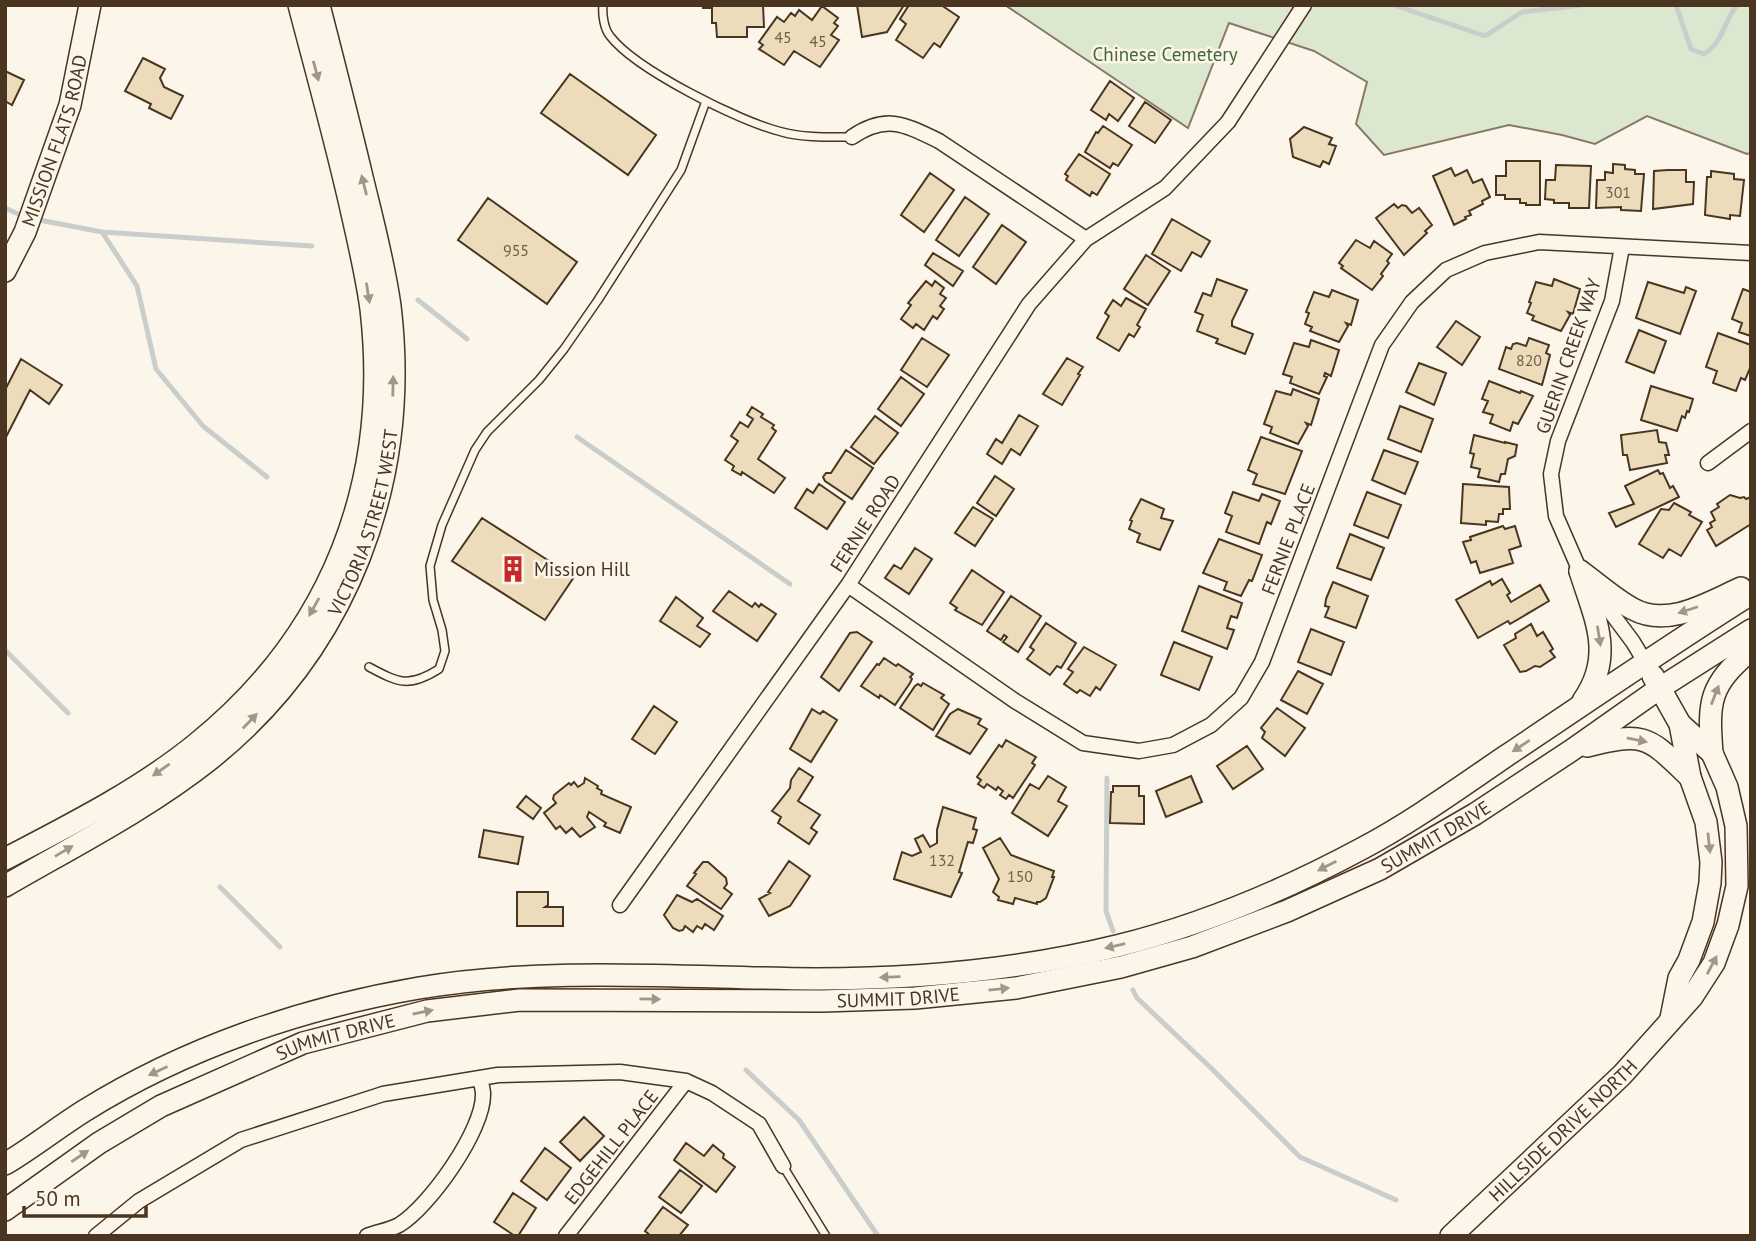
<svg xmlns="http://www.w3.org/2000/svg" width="1756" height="1241" viewBox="0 0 1756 1241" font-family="'PT Sans',sans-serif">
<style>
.green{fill:#dce7d0;stroke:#887966;stroke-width:2}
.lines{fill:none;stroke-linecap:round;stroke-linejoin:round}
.stream{stroke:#c9cecd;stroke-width:5}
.building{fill:#ecdcbc;stroke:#4a3520;stroke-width:2}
.lane-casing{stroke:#4a3520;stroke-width:10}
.street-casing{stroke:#4a3520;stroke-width:17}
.secondary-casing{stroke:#4a3520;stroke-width:24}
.lane{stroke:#fbf6e9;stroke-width:7}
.street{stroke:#fbf6e9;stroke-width:14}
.secondary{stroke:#fbf6e9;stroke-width:21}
.oneway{fill:#a29684}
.labels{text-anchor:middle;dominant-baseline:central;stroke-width:5;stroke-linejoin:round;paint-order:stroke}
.number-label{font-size:16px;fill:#725f47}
.park-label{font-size:19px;fill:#436837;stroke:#fbf6e9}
.street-label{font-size:19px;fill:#4a3520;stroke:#fbf6e9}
.poi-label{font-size:19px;fill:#4a3520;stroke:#fbf6e9;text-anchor:start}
</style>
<rect width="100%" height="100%" fill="#fbf6e9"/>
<path class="green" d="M1005,5H1751V153L1747,154L1647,116L1595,144L1562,135L1509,125L1384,155L1356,124L1367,82L1314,51L1229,23L1188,128Z"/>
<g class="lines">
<path class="stream" d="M1394,5L1485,36L1522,12L1582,5
M1676,5L1691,49L1704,54C1724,41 1723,23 1737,5
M5,208L25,217
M34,219L102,232L312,246
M102,232L137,286L156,369L203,426L267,477
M418,300L467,339
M577,437L790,584
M5,650L68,713
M1107,778L1106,911L1113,931
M220,887L280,947
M1133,990L1137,998L1212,1069L1300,1157L1396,1200
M746,1070L799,1120L878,1236"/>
</g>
<path class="building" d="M703,5H763L764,27H747V37H717L716,23H712V8H703Z
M857,5H904L887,32L862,37Z
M909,5H941L959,17L940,47L934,43L923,58L896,40L906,24L900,19Z
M822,6L838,18L834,23L838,26L831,35L839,40L820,67L794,51L784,65L759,49L763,45L759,42L777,17L784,22L791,13L795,16L799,10L812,20Z
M143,58L165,69L160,78L164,87L183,96L171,119L149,108L151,104L125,91Z
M5,71L24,80L12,105L5,101Z
M570,74L656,135L628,175L541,113Z
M1110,81L1134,98L1118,121L1109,114L1106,120L1091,110Z
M1145,102L1171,120L1155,143L1129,126Z
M1103,126L1132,145L1118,166L1113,163L1110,168L1085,152L1096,132L1098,133Z
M1304,127L1332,138L1329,144L1336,146L1329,164L1323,161L1320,167L1293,157L1290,139Z
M1079,154L1110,174L1097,195L1092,192L1090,196L1066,180L1068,176L1065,174Z
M1506,161H1540V205H1526V203H1520V199H1505V195H1496V176H1506Z
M1613,164L1625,165V169L1635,170V174H1644L1641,211L1621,210V207L1596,208L1597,180H1605V172L1613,173Z
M1556,165L1591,166L1589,208H1569V203H1554V200L1545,199L1546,180H1555Z
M1451,168L1455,176L1467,170L1473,183L1482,179L1490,197L1482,201L1483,204L1469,211L1471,215L1465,217L1466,219L1454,225L1433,176Z
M1668,170H1686V182H1694L1693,204L1653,209L1654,171Z
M1711,171L1734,174V179L1744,180L1740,216L1730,215V219L1705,215L1707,177H1711Z
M930,173L954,190L924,232L901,215Z
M965,197L989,214L959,256L936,240Z
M488,198L577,262L547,304L458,240Z
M1394,204L1398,208L1402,205L1406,206L1412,213L1419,208L1432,225L1425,231L1427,233L1404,255L1376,218Z
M1172,219L1210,241L1201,257L1192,252L1181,271L1152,254Z
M1002,225L1026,242L996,284L973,267Z
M1356,240L1370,248L1374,241L1392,254L1387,261L1389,263L1381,274L1383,276L1372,290L1341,268L1343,266L1339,263Z
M933,253L963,271L953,286L925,265Z
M1146,255L1170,271L1148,305L1124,289Z
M1217,279L1247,290L1232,321V326L1253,334L1245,354L1216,343L1218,339L1197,331L1203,315L1195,312L1203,293L1211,296Z
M1554,279L1580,289L1573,314L1568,312L1570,315L1561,331L1532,320L1534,316L1527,313L1531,303L1529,302L1536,282L1552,286Z
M926,281L932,286L935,281L944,288L940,294L946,298L940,306L944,309L937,319L933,316L924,330L916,324L913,328L901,319L911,305L908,303Z
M1648,282L1684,293L1686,287L1696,291L1680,334L1636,318Z
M1743,289L1751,292V336L1739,332L1742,323L1732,319Z
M1332,290L1358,300L1351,325L1346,323L1348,326L1339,342L1310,331L1312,327L1305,324L1309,313L1306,312L1314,292L1329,297Z
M1126,298L1146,309L1137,325L1140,327L1134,337L1129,334L1119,351L1097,338L1109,316L1105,313L1113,300L1121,306Z
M1456,321L1480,337L1462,365L1437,347Z
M1639,330L1666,341L1654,373L1626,362Z
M1718,333L1751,345V366L1745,380L1741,378L1736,391L1713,383L1717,371L1706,367Z
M922,338L949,355L927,387L901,370Z
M1529,338L1549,345L1546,353L1550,355L1542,385L1499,369L1506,347L1511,349L1513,344L1517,343L1526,346Z
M1311,340L1339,350L1331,376L1325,373L1324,376L1327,377L1319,394L1290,383L1292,377L1283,374L1294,343L1309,347Z
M1067,358L1083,367L1078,374L1080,375L1062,405L1043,394Z
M21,359L62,385L49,404L30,390L5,439V390Z
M1419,363L1446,373L1434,405L1406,392Z
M901,377L924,394L901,426L878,409Z
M1489,381L1520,393L1521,391L1533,396L1518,424L1513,422L1510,431L1490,423L1493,415L1483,412L1488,401L1482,399Z
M1651,386L1693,399L1689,412L1687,411L1685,418L1682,416L1677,431L1641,420Z
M1293,389L1319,399L1311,425L1306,423L1308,426L1298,444L1270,433L1272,427L1264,424L1276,391L1291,395Z
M1400,406L1433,419L1421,452L1388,439Z
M752,407L763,414L761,417L774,425L772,428L776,431L758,459L785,478L774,493L742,472L741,475L732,470L734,466L725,460L738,441L731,436L740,422L748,427L753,419L747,415Z
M1019,415L1038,426L1020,455L1011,449L1002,464L987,454L996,439L1002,443Z
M875,416L898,433L874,464L851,447Z
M1657,430L1659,442L1666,443L1669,455H1665L1667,463L1630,470L1627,455H1623L1621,435Z
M1474,435L1505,443V442L1517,445L1515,456L1508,459L1505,474H1501L1499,482L1478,477L1480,469L1471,467L1474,454L1470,453Z
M1261,437L1302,451L1285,494L1253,484L1257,474L1248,470Z
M846,450L873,468L852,499L825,481L823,477L826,473H831Z
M1384,450L1418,462L1405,494L1372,480Z
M1658,470L1660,474L1663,473L1670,488L1673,486L1679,497L1616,527L1609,513L1634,504L1625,486Z
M995,476L1014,489L996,516L977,503Z
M819,484L845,502L827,529L795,508L807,489L813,493Z
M1463,484L1509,487L1510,509H1503V514H1499L1498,522L1486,521V525L1461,523Z
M1233,492L1259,501L1262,494L1280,501L1271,524L1267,522L1259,544L1226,532L1232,516L1225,513Z
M1367,492L1401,505L1388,538L1354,525Z
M1730,495L1740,498L1744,497L1746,499L1751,497V524L1716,546L1707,530L1712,527L1710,523L1715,520L1711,512L1719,507L1717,504Z
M1141,499L1164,509L1161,518L1173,521L1160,550L1137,542L1140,534L1129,529L1132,521L1130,520Z
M1674,503L1691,512L1689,515L1702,522L1681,556L1669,549L1663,558L1639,544L1661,509L1669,510Z
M973,507L993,519L975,546L955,533Z
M482,518L574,577L545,620L452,561Z
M1503,526L1505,529L1515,526L1521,546L1509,550L1513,563L1480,573L1476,561L1471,563L1463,542L1471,540L1470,537Z
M1350,534L1384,548L1371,580L1337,568Z
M1219,539L1262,555L1252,581L1249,580L1241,596L1224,590L1227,582L1203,573Z
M915,548L932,559L909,594L885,578L894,565L901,569Z
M972,570L1004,592L982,625L955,610L957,608L950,603Z
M1502,579L1510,593L1507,595L1511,602L1540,585L1549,601L1510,624L1508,621L1478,638L1456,600L1490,581L1492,585Z
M1333,582L1368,596L1356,628L1325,617L1329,607L1325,606L1326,599Z
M1199,586L1242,603L1237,618L1231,616L1227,628L1234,630L1227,649L1182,631Z
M729,591L752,607L755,603L759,607L761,604L776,614L757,641L713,611Z
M1011,596L1041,616L1018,652L1003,642L1007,637L1004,635L1001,640L987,631Z
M676,597L703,618L697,626L710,634L700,647L660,621Z
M1046,623L1076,643L1061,668L1057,666L1050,675L1027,659L1034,650L1030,647Z
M1531,624L1537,636L1543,632L1553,649L1550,651L1555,657L1540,667L1535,666L1526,671L1520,672L1504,645L1516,638L1515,634Z
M1311,629L1344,642L1331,675L1298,662Z
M857,632L872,642L839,691L821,677L850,633Z
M1174,642L1212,657L1199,690L1161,675Z
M1084,647L1116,665L1100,690L1096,687L1090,696L1080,690L1077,693L1064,684L1073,672L1068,669Z
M884,658L896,666L898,664L913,674L910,677L912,679L910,683L895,705L880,695L879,698L861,686L877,664L879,665Z
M1298,671L1323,684L1307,714L1281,700Z
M923,683L944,695L941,698L949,704L933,730L900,708L915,686L918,684L921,686Z
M654,706L677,722L655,754L632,739Z
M1277,708L1305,728L1285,756L1262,738L1265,732L1261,728Z
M812,709L820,714L823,711L837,720L811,762L790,749Z
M958,709L981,719L978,724L987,729L970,754L936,736L950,714Z
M1006,740L1036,757L1032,763L1035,765L1013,798L1009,795L1006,799L1000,795L1003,791L998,787L996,790L987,784L984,788L978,784L981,780L977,777L999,745L1002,747Z
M1247,746L1263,769L1233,789L1217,766Z
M799,768L813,777L798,801L820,815L811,828L817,832L809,844L778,823L781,817L772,811L790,788L791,780Z
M1048,776L1066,787L1058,801L1067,806L1048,836L1012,813L1030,784L1039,789Z
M1191,776L1202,802L1166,817L1156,791Z
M585,778L598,786L597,788L602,791L601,794L631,807L620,833L604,826L606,823L589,812L587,817L595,827L580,837L572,828L566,833L560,826L556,829L544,813L556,803L553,799L554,795L569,783L571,785L574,782L578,787L584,783Z
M1113,786H1139V796H1144V824L1110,823L1111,792H1113Z
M526,796L541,808L533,819L517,807Z
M943,807L976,818L973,829L977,830L973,843L968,842L959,872L962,873L951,897L894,879L902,852L912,856L921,852L915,839L923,835L930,847L937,843V830Z
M484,830L523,837L518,864L479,857Z
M1000,838L1011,855L1054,871L1052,877H1054L1046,898L1040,902H1037V904L1015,898L1013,904L998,900L999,897L993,892L999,879L983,848Z
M789,861L810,876L790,906L769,916L759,899L770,893L768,892Z
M703,862H708L726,878L727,884L724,888L732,894L721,909L687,886L696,874L694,873Z
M517,892H548V905L545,907H563V926H517Z
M677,895L692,902L697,899L723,916L714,930L705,924L702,929L697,926L693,932L685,926L683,930L679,931L673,928L664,915Z
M584,1117L604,1136L580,1161L560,1142Z
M686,1143L704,1156L713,1145L724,1154L723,1158L735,1167L716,1192L674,1160Z
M545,1148L571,1168L547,1200L521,1181Z
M680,1170L702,1186L681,1213L659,1197Z
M513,1193L536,1208L518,1236H515L494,1222Z
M663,1207L688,1225L679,1236H651L645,1231Z"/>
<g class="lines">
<defs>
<path id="lane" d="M603,5C602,14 604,29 610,36C635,69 740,122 782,132C804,138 829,137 852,137
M369,667C399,683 409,688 439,669L445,651L442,630L433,600L430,566L442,525L475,450L487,432L539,380L564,349L598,300L681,170L706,101
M783,1166L826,1236"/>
<path id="street" d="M852,137C886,114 904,124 939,141L1086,239
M1622,247L1612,301L1558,441L1551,474L1556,516L1580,571L1633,642L1645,662
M1708,463L1751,431
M848,585L1015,701L1083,743L1139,751L1173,745L1211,725L1241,698L1262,662L1382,345L1412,302L1446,270L1485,253L1539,242L1751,253
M620,905L848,585L1029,304L1086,239L1165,188L1228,122L1304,5
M96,1236L139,1201L241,1140L383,1094L498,1075L620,1072L686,1081L712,1093L759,1124L783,1166
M367,1236C377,1232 390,1230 399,1225C429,1207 484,1130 483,1094C483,1089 481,1083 480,1078
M566,1236L686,1081"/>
<g id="secondary">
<path id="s1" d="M5,271L25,232L70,105L90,5"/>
<path d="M1580,571C1597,583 1614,599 1633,609C1668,628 1708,603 1741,588"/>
<path d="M1580,571C1595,619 1615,655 1583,701"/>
<path d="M1653,676L1680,724L1690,777L1706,822L1711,862L1710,883L1703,922L1689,960L1679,978L1671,1018"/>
<path d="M1587,746C1646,731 1648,737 1690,777"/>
<path d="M1712,753C1708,701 1709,685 1751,650"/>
<path d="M5,859C70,825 138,791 195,745C332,635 391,482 371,309C366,272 357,236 349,200C334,135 316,70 299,5"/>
<path id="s2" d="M5,886C74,846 147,809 209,760C348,649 411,481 390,306C384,263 373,222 363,181C349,122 334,64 319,5"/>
<path d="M5,1164C32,1148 57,1128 84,1111C185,1048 302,1008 419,988C550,966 685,978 816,979C917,979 1019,970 1117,946C1202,925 1285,890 1363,848C1412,822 1459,788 1506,756C1587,702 1668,646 1751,594"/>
<path id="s3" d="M5,1210L99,1143L161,1106L303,1043L427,1011L520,1000L822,1001L915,998L1016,988L1121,967L1192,947L1287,911L1380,869L1475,814L1572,750L1660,688L1751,630"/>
<path id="s4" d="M1451,1236L1622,1075L1692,997L1714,963L1728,925L1737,886L1736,826L1727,787L1712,753L1680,724"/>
</g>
</defs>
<use href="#lane" class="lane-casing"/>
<use href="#street" class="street-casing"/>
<use href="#secondary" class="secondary-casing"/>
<use href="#lane" class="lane"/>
<use href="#street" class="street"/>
<use href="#secondary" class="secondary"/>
</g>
<defs><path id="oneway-solid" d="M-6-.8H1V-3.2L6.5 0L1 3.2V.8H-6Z" transform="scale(1.75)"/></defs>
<g class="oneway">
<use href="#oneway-solid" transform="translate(316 71) rotate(75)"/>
<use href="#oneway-solid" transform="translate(364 185) rotate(-104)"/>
<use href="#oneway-solid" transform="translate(368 293) rotate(81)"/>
<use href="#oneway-solid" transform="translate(393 386) rotate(-89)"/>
<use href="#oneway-solid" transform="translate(314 607) rotate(119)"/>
<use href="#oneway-solid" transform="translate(1688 610) rotate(162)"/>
<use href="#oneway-solid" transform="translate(1599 636) rotate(81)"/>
<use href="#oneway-solid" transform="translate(1715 695) rotate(-69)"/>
<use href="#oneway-solid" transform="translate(250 721) rotate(-46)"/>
<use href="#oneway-solid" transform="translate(1637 740) rotate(11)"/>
<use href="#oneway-solid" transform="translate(1521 746) rotate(146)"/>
<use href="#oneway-solid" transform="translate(161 770) rotate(145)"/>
<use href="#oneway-solid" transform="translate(1709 843) rotate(84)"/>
<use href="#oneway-solid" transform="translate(64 851) rotate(-31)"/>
<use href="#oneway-solid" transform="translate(1327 866) rotate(153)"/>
<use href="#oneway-solid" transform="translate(1115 946) rotate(167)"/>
<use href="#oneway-solid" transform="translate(1712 965) rotate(-62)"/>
<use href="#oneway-solid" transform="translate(890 977) rotate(178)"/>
<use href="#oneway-solid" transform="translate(999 989) rotate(-6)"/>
<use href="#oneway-solid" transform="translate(650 999) rotate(1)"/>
<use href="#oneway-solid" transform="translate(423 1012) rotate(-11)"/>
<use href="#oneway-solid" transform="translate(158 1071) rotate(155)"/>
<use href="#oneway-solid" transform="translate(80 1156) rotate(-34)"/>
</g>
<defs>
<symbol id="building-bare" viewBox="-9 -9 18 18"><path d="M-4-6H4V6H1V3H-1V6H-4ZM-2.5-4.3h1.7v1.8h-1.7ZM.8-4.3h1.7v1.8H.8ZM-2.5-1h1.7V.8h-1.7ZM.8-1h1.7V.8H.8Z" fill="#c62828" stroke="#fbf6e9" stroke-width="2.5" paint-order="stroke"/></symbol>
</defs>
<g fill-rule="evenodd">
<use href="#building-bare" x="494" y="550" width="38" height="38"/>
</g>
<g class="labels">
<g class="number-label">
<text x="783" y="37">45</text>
<text x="818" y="41">45</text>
<text x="1618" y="192">301</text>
<text x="516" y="250">955</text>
<text x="1529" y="360">820</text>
<text x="942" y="860">132</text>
<text x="1020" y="876">150</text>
</g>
<g class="park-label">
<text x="1165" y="54">Chinese Cemetery</text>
</g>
<g class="street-label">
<text stroke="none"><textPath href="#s1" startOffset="140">MISSION FLATS ROAD</textPath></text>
<text transform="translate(1568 356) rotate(-71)">GUERIN CREEK WAY</text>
<text stroke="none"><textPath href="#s2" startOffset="530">VICTORIA STREET WEST</textPath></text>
<text transform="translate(865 523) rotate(-57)">FERNIE ROAD</text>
<text transform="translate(1288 539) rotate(-69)">FERNIE PLACE</text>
<text stroke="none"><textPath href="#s3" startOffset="1510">SUMMIT DRIVE</textPath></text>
<text stroke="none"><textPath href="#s3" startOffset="943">SUMMIT DRIVE</textPath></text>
<text stroke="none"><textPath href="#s3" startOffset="376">SUMMIT DRIVE</textPath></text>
<text stroke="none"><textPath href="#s4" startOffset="154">HILLSIDE DRIVE NORTH</textPath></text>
<text transform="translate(611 1147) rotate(-52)">EDGEHILL PLACE</text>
</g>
<g class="poi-label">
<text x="534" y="569">Mission Hill</text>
</g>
</g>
<rect width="1756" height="1241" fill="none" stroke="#4a3520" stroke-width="14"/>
<path d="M24 1206v10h122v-10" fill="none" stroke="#4a3520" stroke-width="3.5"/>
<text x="35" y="1206" font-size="21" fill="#4a3520" stroke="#fbf6e9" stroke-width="5" paint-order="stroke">50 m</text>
</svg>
